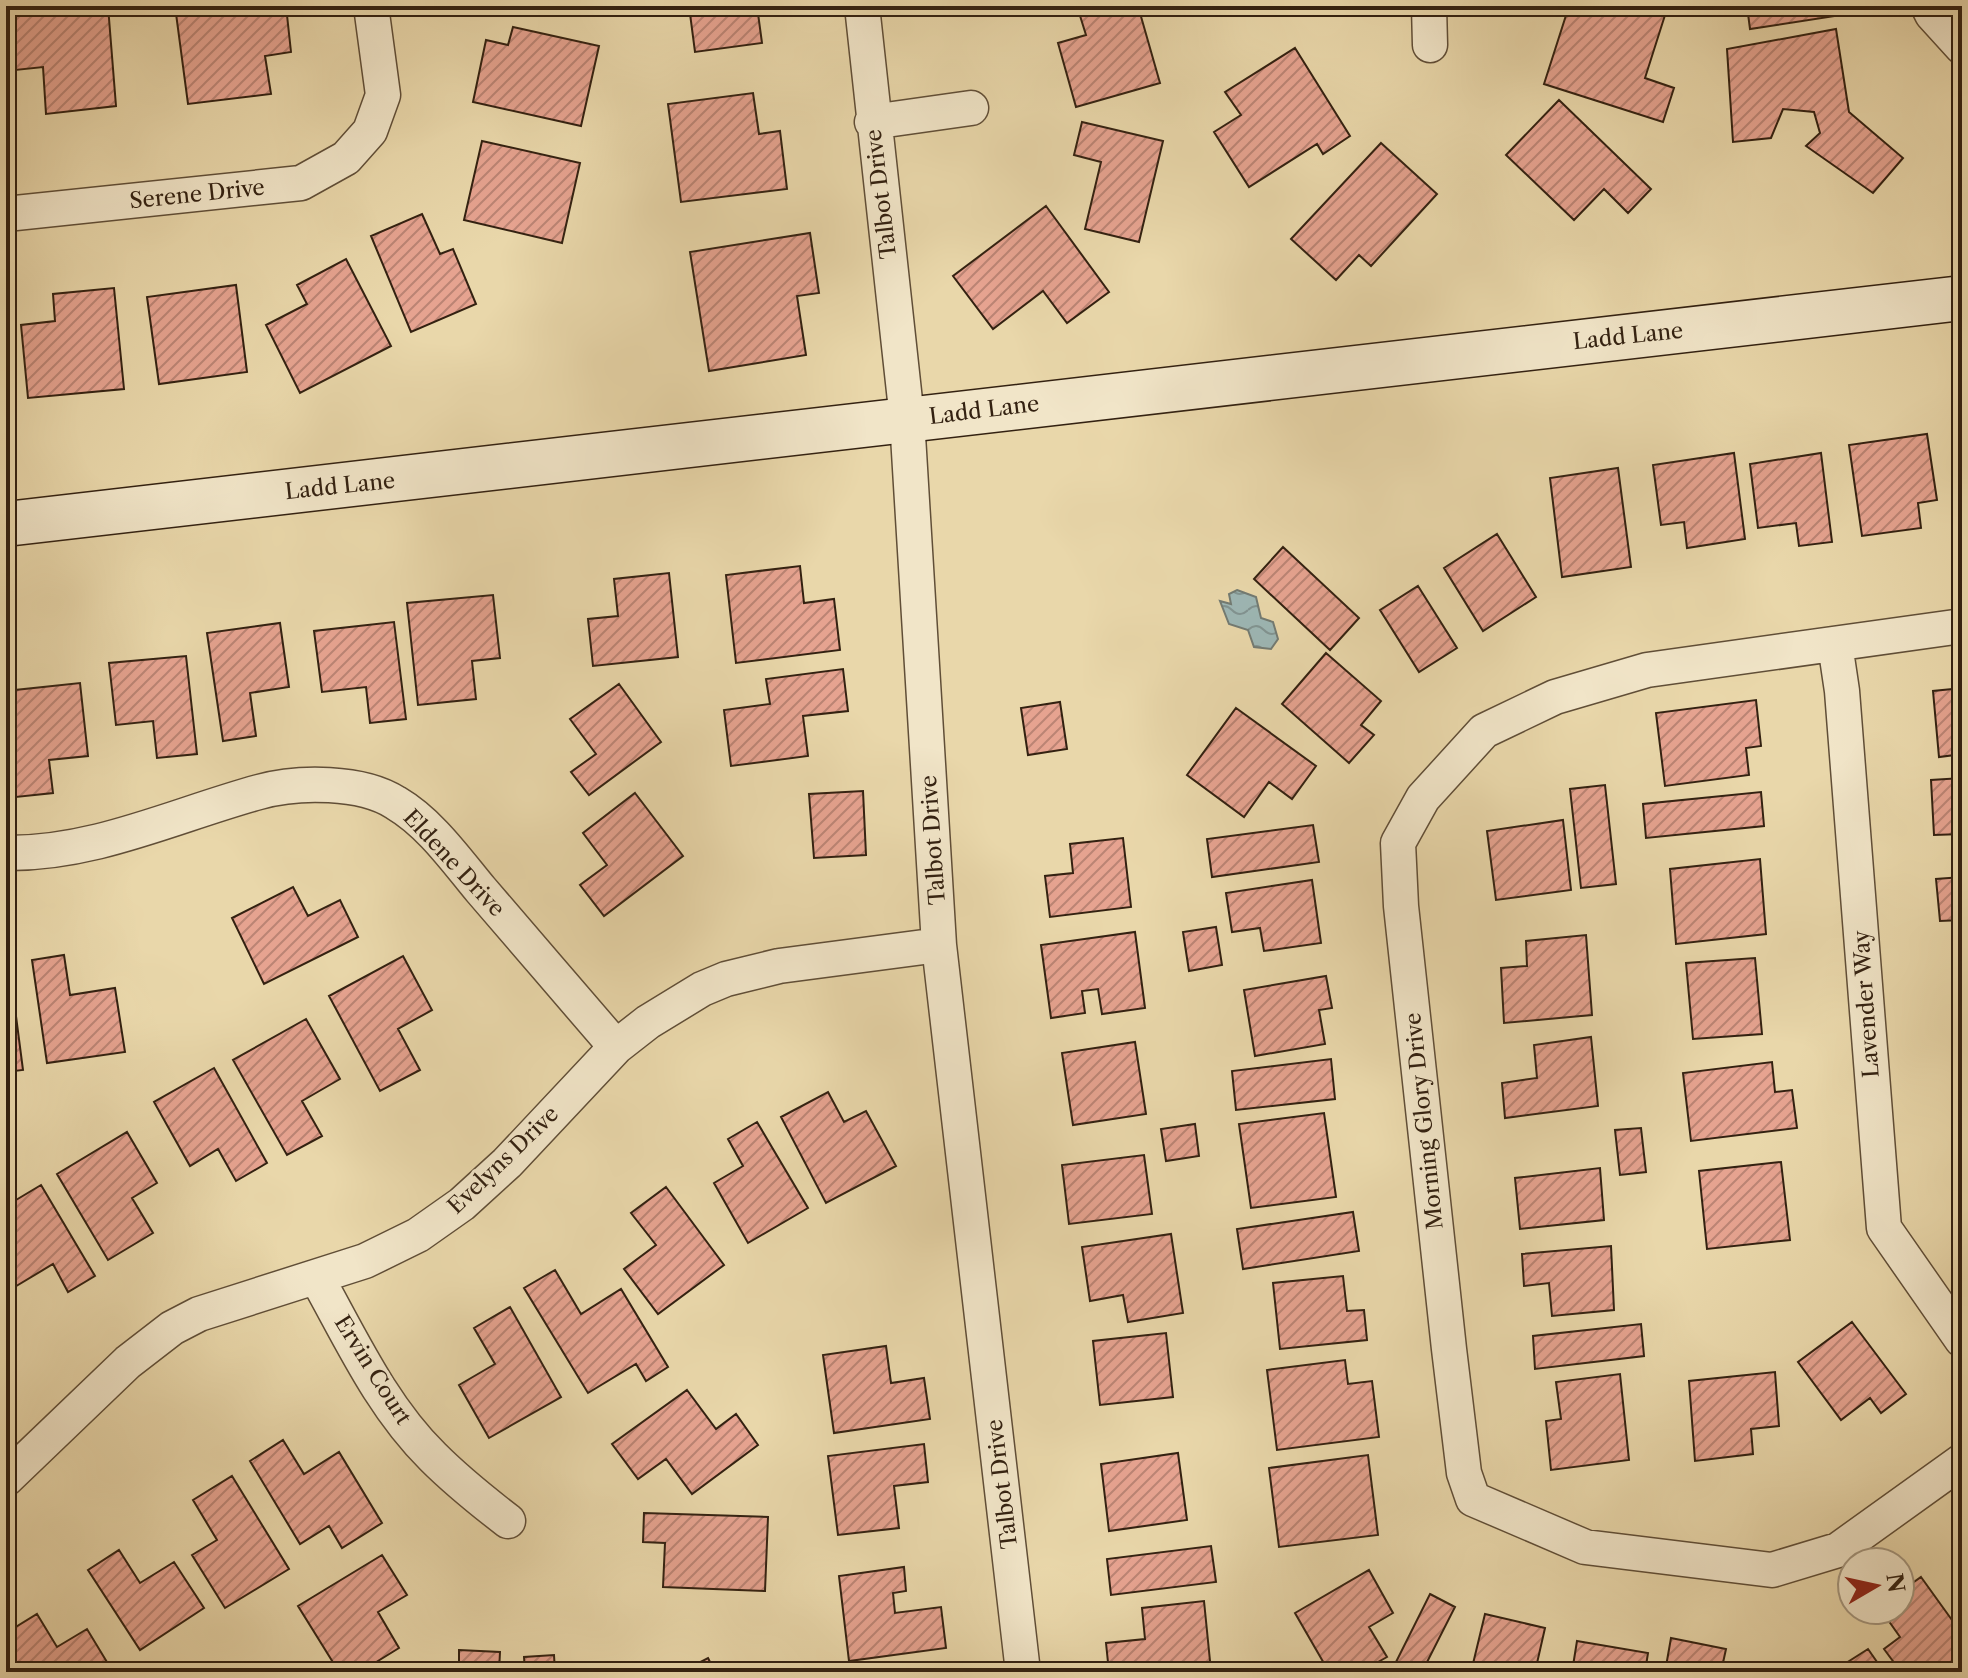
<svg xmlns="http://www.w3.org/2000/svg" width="1968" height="1678" viewBox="0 0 1968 1678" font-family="'Libre Caslon Text',serif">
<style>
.water{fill:url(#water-waves);stroke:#737b73;stroke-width:2}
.building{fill:url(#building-hatch);stroke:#332111;stroke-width:2}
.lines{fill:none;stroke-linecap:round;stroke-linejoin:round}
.street-casing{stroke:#604e37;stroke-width:37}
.secondary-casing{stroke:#332111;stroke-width:47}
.street{stroke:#f1e5c8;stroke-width:34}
.secondary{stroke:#f1e5c8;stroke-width:44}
.labels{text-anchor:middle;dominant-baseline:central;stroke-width:6;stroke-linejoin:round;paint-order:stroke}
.street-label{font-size:22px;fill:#332111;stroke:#f1e5c8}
</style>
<defs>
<pattern id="water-waves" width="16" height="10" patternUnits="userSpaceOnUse" patternTransform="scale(2)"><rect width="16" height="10" fill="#9db7b5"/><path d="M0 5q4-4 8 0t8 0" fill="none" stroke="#819492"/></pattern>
<pattern id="building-hatch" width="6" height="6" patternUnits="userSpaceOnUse" patternTransform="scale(2)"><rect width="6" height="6" fill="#e6a390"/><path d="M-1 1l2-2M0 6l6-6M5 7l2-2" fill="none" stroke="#bb8474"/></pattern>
</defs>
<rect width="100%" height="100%" fill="#e9d7aa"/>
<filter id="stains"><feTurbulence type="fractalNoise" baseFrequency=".0025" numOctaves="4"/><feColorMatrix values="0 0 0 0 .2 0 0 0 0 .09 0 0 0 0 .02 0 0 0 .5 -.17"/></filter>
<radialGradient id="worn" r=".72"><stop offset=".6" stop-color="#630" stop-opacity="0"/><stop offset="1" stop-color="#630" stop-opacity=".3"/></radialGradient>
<path class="water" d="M1237,590L1256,597L1261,618L1273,622L1278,639L1271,649L1254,647L1248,630L1229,624L1220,601L1231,604L1229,594Z"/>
<path class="building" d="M39,6H108L116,106L46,114L43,67L6,71V10Z
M175,6H286L291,52L265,56L271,94L188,104Z
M689,6H757L762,43L695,52Z
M1077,6H1138L1160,83L1076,107L1058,43L1086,35Z
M1569,6H1646L1666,12L1645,78L1674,88L1663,122L1544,84Z
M1747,6H1847L1848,14L1750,29Z
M513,27L599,46L581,126L473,102L486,40L508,45Z
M1836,29L1849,112L1903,158L1873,193L1806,146L1820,133L1814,112L1783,109L1771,138L1733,142L1727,49Z
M1295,48L1350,136L1323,154L1317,144L1249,187L1214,132L1241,115L1225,92Z
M753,93L759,134L780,131L787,189L681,202L668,104Z
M1559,100L1651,189L1628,213L1604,189L1574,220L1506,155Z
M1082,122L1163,141L1139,242L1085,229L1101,162L1074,155Z
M482,141L580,163L562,243L464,220Z
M1381,143L1437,194L1371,266L1359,255L1336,280L1291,239Z
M1046,206L1109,292L1067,323L1043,291L993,329L953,276Z
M422,214L440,254L453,249L476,304L411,332L371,236Z
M810,233L819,293L797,296L806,355L709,371L690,252Z
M346,259L391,346L300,393L266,325L307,304L297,285Z
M236,285L247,372L159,384L147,297Z
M114,288L124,389L28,398L21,325L55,321L53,294Z
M1927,434L1937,500L1918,503L1921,528L1862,536L1849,445Z
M1962,444V508L1955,446Z
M1734,453L1745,539L1687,548L1684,522L1661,525L1653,465Z
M1821,453L1832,542L1799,546L1796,523L1758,528L1750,464Z
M1618,468L1631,567L1562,577L1550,478Z
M1497,534L1536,597L1483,631L1444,568Z
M1283,547L1359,618L1330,650L1254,579Z
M800,566L804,603L834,599L840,650L736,663L726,575Z
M669,573L678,657L593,666L588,619L618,616L614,579Z
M1418,586L1457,648L1419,672L1380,610Z
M493,595L500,658L472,661L476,699L418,705L407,603Z
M394,622L406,719L370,723L366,687L322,692L314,631Z
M280,623L289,687L250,693L256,736L223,741L207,633Z
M1326,653L1381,701L1361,725L1374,735L1349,763L1282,704Z
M186,656L197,754L157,758L153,721L116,725L109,663Z
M843,669L848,711L803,716L808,756L731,766L724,710L770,704L766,679Z
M80,683L88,756L49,760L53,793L16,797L6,691Z
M619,684L661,742L589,795L571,772L596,754L570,719Z
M1962,688V754L1939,757L1933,691Z
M1756,700L1761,746L1746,748L1749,775L1665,786L1656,713Z
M1060,702L1067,749L1028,755L1021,708Z
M1236,708L1316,766L1292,799L1269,782L1244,817L1187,775Z
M1962,778V834L1934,835L1931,780Z
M1605,785L1616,884L1581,888L1570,789Z
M863,791L866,855L814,858L809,794Z
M1761,792L1764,826L1646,838L1643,804Z
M635,793L683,856L604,916L580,885L607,865L583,833Z
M1563,820L1571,890L1496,900L1487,831Z
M1313,825L1319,862L1212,877L1207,839Z
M1123,838L1131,907L1050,917L1045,876L1073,873L1070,844Z
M1760,859L1766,934L1676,944L1670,869Z
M1962,877V920L1940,921L1936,879Z
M1312,880L1321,943L1264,951L1260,928L1232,932L1226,893Z
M293,887L308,916L340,900L358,937L264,984L232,918Z
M1216,927L1222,965L1189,971L1183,932Z
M1135,932L1145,1008L1102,1014L1098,989L1082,991L1085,1013L1051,1018L1041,945Z
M1586,935L1592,1015L1504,1023L1501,968L1527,966L1526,941Z
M1962,940V1004L1958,1005L1954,941Z
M64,955L70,995L115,988L125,1052L47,1063L32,960Z
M403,956L432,1010L398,1029L420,1070L380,1091L329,996Z
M1755,958L1762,1034L1693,1039L1686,963Z
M10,970L23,1070L6,1072V971Z
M1326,976L1332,1008L1319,1010L1325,1044L1255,1056L1244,990Z
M306,1019L340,1079L302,1101L322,1136L287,1155L233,1060Z
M1591,1037L1598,1106L1505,1118L1502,1083L1537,1078L1534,1045Z
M1135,1042L1146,1114L1073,1125L1062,1053Z
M1331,1059L1335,1099L1236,1110L1232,1071Z
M1772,1062L1775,1092L1792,1090L1797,1128L1691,1141L1683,1073Z
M214,1068L267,1163L236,1181L218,1149L190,1166L154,1102Z
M828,1092L844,1122L866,1111L896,1166L826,1203L781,1117Z
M1324,1113L1336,1197L1251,1208L1239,1124Z
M757,1122L808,1208L748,1243L714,1183L743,1166L728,1139Z
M1195,1124L1199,1156L1166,1161L1161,1129Z
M1641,1128L1646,1172L1620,1175L1615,1130Z
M127,1132L157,1183L132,1198L153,1233L108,1260L57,1174Z
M1144,1155L1152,1214L1069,1224L1062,1165Z
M1781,1162L1790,1240L1707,1249L1699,1171Z
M1600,1168L1604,1220L1520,1229L1515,1178Z
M41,1185L95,1276L68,1292L53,1264L13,1288L6,1277V1206Z
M666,1187L724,1265L658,1314L624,1269L656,1245L631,1213Z
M1353,1212L1359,1251L1243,1269L1237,1229Z
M1171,1234L1183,1313L1128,1322L1123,1295L1090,1301L1082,1247Z
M1611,1246L1614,1310L1552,1316L1549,1283L1524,1286L1522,1254Z
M555,1270L581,1314L621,1289L668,1367L646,1381L636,1364L588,1393L524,1288Z
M1343,1276L1347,1311L1364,1310L1367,1340L1280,1349L1273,1283Z
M510,1307L561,1397L489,1438L459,1385L495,1364L474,1328Z
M1852,1322L1906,1394L1881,1413L1870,1398L1841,1420L1798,1362Z
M1641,1324L1644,1356L1535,1369L1533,1336Z
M1166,1333L1173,1397L1100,1405L1093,1341Z
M886,1346L891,1383L924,1378L930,1419L834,1433L823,1355Z
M1345,1360L1348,1384L1372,1381L1379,1437L1277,1450L1267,1370Z
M1775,1372L1779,1426L1751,1429L1753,1454L1695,1461L1689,1381Z
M1620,1374L1629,1460L1551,1470L1546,1421L1561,1419L1556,1382Z
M687,1390L716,1429L736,1414L758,1445L692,1494L666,1459L638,1479L612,1444Z
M283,1440L304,1474L339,1452L382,1523L342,1548L329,1526L300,1544L250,1461Z
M924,1444L928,1482L894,1486L899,1528L838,1535L828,1456Z
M1178,1453L1187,1520L1109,1531L1101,1464Z
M1368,1455L1378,1535L1279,1547L1269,1468Z
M232,1476L289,1569L225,1608L192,1555L217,1540L193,1500Z
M644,1513L768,1517L765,1591L663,1587L665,1543L643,1542Z
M1211,1546L1216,1582L1111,1595L1107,1559Z
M119,1550L140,1583L174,1562L204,1608L140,1650L88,1570Z
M382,1555L407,1595L378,1612L399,1648L360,1672H339L298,1606Z
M904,1567L906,1591L893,1593L895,1613L941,1607L946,1648L849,1661L839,1576Z
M1369,1570L1393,1613L1369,1627L1387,1657L1360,1672H1329L1295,1613Z
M1921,1577L1962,1634L1961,1672H1901L1884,1649L1900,1637L1881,1610H1900V1592Z
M1430,1594L1455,1607L1422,1672H1391Z
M1204,1601L1211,1671L1109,1672L1106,1643L1145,1639L1142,1608Z
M37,1614L57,1647L87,1629L113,1672H15L6,1658V1633Z
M1485,1614L1545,1628L1535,1672H1471Z
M1671,1638L1726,1649L1721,1672H1665Z
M1577,1641L1648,1653L1645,1672H1572Z
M1868,1649L1884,1672H1848L1843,1665Z
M459,1650L500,1652L499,1672H459Z
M554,1655L555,1672H525L524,1657Z
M708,1658L715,1672H681Z"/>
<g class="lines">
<defs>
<path id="street" d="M862,6L907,419L939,945L1023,1672
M1429,6L1430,45
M1928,6L1932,14L1962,47
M872,122L971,108
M6,214L301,183L346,158L370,131L383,95L371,6
M1962,626L1647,670L1555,697L1484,731L1423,798L1398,843L1401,906L1449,1349L1464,1473L1473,1499L1585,1547L1772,1570L1838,1550L1962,1461
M1835,644L1842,691L1884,1228L1962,1340
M6,853C95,854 175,815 259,792C298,781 362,781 396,803C430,823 456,860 481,890C526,942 571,995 616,1047
M317,1278C351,1339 382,1407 433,1457C456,1480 482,1501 508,1521
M6,1479L128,1362L172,1328L199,1314L365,1261L418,1235L462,1204L507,1163L616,1047L648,1022L702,989L726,979L779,966L939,945"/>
<path id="secondary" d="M6,524L1962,298"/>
</defs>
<use href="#street" class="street-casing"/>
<use href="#secondary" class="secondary-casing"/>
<use href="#street" class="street"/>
<use href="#secondary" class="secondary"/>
</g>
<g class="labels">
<g class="street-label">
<text transform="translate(197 194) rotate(-6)">Serene Drive</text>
<text transform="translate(881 194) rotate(-97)">Talbot Drive</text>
<text transform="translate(1628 336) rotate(-6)">Ladd Lane</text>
<text transform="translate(984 410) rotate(-7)">Ladd Lane</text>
<text transform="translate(340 486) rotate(-6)">Ladd Lane</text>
<text transform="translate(933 840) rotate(-94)">Talbot Drive</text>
<text transform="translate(454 863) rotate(47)">Eldene Drive</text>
<text transform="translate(1866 1004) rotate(-94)">Lavender Way</text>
<text transform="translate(1424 1121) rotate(-96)">Morning Glory Drive</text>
<text transform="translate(503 1160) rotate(-44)">Evelyns Drive</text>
<text transform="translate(373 1370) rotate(58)">Ervin Court</text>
<text transform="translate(1002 1484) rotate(-97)">Talbot Drive</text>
</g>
</g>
<rect width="1968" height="1678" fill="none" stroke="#e9d7aa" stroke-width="32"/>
<rect x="8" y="8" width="1952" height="1662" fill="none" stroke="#332111" stroke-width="4"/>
<rect x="16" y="16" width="1936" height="1646" fill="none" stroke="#332111" stroke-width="2"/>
<g transform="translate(1876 1586) rotate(81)"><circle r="38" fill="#f1e5c8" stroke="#a5977f" stroke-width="2"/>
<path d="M0-6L14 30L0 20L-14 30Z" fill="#8f2418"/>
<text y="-12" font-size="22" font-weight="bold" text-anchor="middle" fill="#332111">N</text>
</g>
<rect width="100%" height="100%" filter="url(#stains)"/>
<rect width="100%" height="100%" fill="url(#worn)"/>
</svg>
